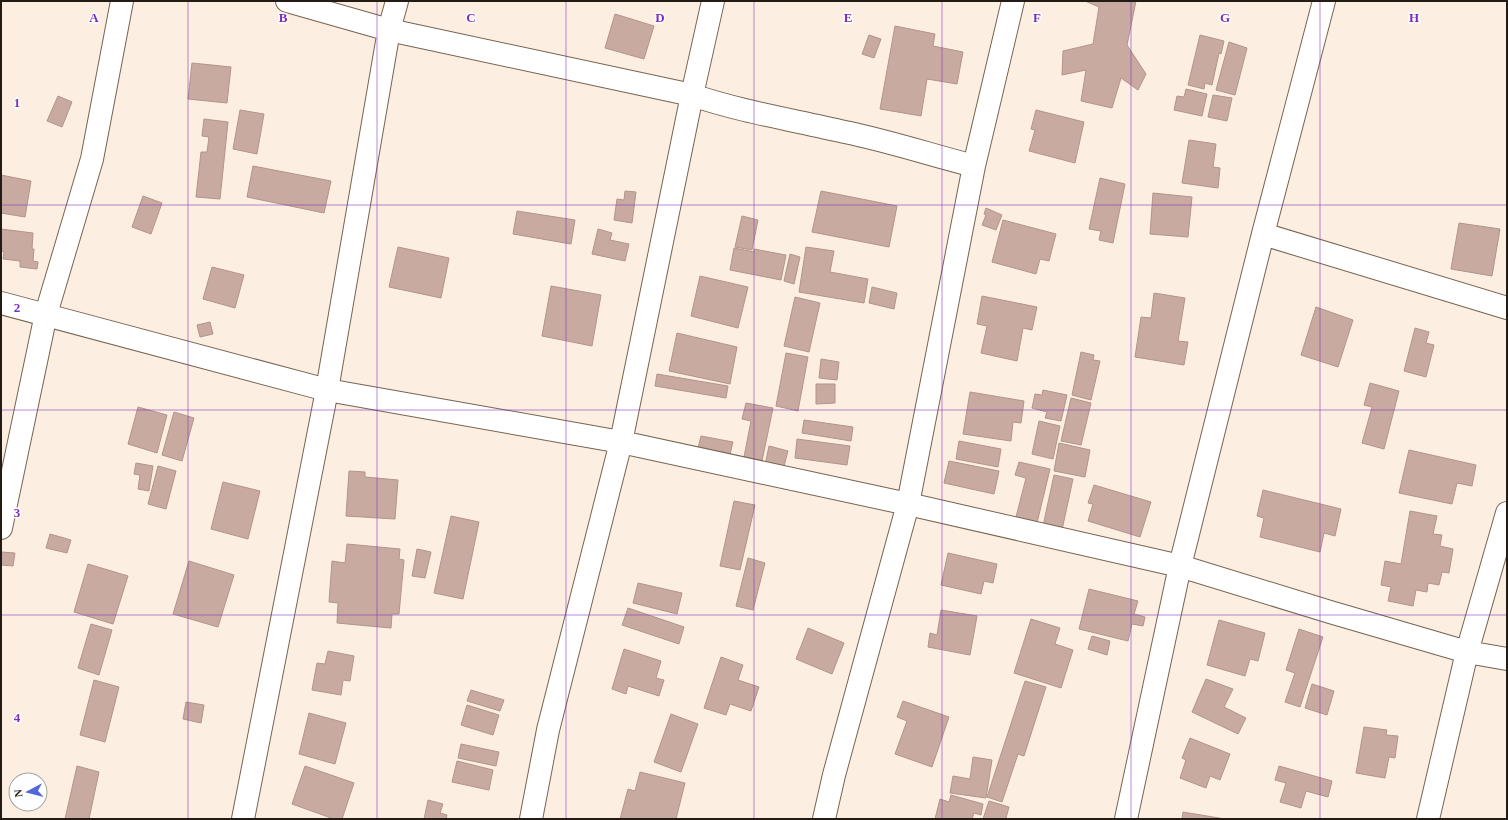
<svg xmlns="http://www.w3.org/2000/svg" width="1508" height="820" viewBox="0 0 1508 820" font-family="'Times New Roman',serif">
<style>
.building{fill:#c9aaa1;stroke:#b2948b}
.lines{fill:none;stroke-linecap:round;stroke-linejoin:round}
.street-casing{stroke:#776451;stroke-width:24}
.street{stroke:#fff;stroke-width:22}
.grid{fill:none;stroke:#7b2cbf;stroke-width:1;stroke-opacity:0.55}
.grid-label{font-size:13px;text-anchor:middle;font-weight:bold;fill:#7b2cbf;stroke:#fefefe;stroke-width:3;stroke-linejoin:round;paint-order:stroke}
</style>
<rect width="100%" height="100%" fill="#fceee1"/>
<path class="building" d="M1085,1H1136L1127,45L1146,74L1138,90L1121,78L1112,108L1081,101L1086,70L1062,75L1063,51L1093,44L1099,7Z
M615,14L654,26L644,59L605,48Z
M895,26L935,34L933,46L963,52L957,84L927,79L921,116L880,109Z
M869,35L881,39L874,58L862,54Z
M1200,35L1224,41L1221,54L1219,53L1212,85L1205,83L1204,89L1188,85Z
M1229,42L1247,48L1235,95L1216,90Z
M192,63L231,67L227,103L188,99Z
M1186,89L1207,94L1202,116L1174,110L1177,96L1184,97Z
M1213,95L1232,98L1227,121L1208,117Z
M58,96L72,102L62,127L47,121Z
M240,110L264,114L257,154L233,149Z
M1036,110L1084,122L1075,163L1029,151L1035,130L1031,129Z
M204,119L228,122L220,199L196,197L201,152H207L209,137L202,136Z
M1189,140L1216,144L1213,167L1220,168L1218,188L1182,183Z
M253,166L331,181L324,213L247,197Z
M1,175L31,181L25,217L1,213Z
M1100,178L1125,184L1113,243L1099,240L1101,231L1089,229Z
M625,191L636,192L632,223L614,220L617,199L624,200Z
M821,191L897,206L889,247L812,232Z
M1153,193L1192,197L1188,237L1150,234Z
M143,196L162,203L151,234L132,227Z
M986,208L1002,215L996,230L982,225L986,215L984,214Z
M517,211L575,220L571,244L513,234Z
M742,216L758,220L752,250L735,247Z
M1003,220L1056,234L1049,261L1040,259L1036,274L992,262Z
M1459,223L1500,229L1492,276L1451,269Z
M1,229L33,233L32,249H34L33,261L38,262L37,269L20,267V261L3,259L4,252L1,251Z
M598,229L612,233L610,240L629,244L625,261L592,254Z
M398,247L449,258L441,298L389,287Z
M806,247L834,251L830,272L868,279L864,303L799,292Z
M734,248L754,252V249L786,255L781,280L730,270Z
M790,254L800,257L794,284L784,281Z
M212,267L244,275L235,308L203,299Z
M700,276L748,287L738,328L691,316Z
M551,286L601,295L592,346L542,336Z
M872,287L897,293L894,309L869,303Z
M1154,293L1185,298L1178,341L1188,342L1184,365L1135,357L1141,317L1151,318Z
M982,296L1037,307L1032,330L1023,328L1017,361L981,353L987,326L977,324Z
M795,297L820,303L809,352L784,346Z
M1316,307L1353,320L1338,367L1301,355Z
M210,322L213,334L200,337L197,325Z
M1415,328L1429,332L1426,343L1434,345L1426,377L1404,371Z
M677,333L737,347L730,384L669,371Z
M1081,352L1094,355L1093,360L1100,361L1091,400L1072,395Z
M786,353L808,357L798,411L776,406Z
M821,359L839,362L837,380L819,378Z
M657,374L728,386L726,398L655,386Z
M1370,383L1399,391L1384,449L1362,443L1372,407L1364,405Z
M816,384H835V403L816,404Z
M1043,390L1067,395L1061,421L1045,418L1047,412L1032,408L1035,394L1042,395Z
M970,392L1024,401L1021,423L1013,422L1011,441L963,434Z
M1071,398L1091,403L1081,445L1061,441Z
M746,403L773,408L762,461L744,457L751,421L742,419Z
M138,407L167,415L157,453L128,444Z
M174,412L194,418L182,461L162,455Z
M804,420L853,427L851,441L802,433Z
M1039,421L1060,426L1053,459L1032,454Z
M701,436L733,442L729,458L697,452Z
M797,439L850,446L847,465L795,458Z
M959,441L1001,449L998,467L956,459Z
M1059,443L1090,450L1085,477L1054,471Z
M769,446L788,451L783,470L765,465Z
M1409,450L1476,465L1472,486L1457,483L1452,504L1399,493Z
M949,461L999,471L994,494L944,483Z
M1019,462L1050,469L1037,523L1016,517L1026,478L1015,475Z
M136,463L153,466L149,491L138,489L140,475L134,474Z
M158,466L176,471L166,509L148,504Z
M349,471L365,472V477L398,480L395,519L346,516Z
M1054,475L1073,479L1062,530L1043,526Z
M223,482L260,491L248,539L211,529Z
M1094,485L1151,502L1140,537L1088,521L1093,504L1088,503Z
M1263,490L1341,509L1335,536L1324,533L1320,552L1260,537L1264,518L1257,516Z
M734,501L755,505L740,570L720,566Z
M1410,511L1437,516L1433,534L1442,535L1440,546L1453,549L1449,573L1442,572L1439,585L1428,583L1427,592L1416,590L1413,606L1388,601L1391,587L1381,585L1385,561L1401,564Z
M451,516L479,522L463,599L434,593Z
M50,534L71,540L67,553L46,548Z
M347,544L400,549L399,559L404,560L399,614H392L391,628L337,623L338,603L329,602L332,561L345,563Z
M417,549L431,552L425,578L412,576Z
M1,552L15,553L13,566L1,565Z
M948,553L997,564L993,583L984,581L981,594L941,585Z
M748,558L765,563L753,610L736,606Z
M189,561L234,575L218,627L173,614Z
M88,564L128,576L113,624L74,612Z
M638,583L682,593L677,614L633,603Z
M1089,589L1138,601L1134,614L1145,617L1143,626L1132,624L1128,641L1079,629Z
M628,608L684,627L679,644L622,625Z
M941,610L977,616L970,655L928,647L930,633L937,635Z
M1031,619L1060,628L1055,644L1073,650L1061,688L1014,673Z
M1219,620L1265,633L1258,661L1250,659L1245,676L1207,665Z
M91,624L112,630L99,675L78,668Z
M808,628L844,643L832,674L796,659Z
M1299,629L1323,637L1300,707L1285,702L1295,673L1286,670Z
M1092,636L1110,641L1107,655L1088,649Z
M624,649L661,661L656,678L664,680L659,696L628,686L626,694L612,689Z
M328,651L354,656L350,681L343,680L341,695L312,690L317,663L325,664Z
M721,657L743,665L738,680L759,687L751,711L730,704L726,715L704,708Z
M1206,679L1233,689L1224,707L1246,718L1238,734L1192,712Z
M94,680L119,687L105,742L80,735Z
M1025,681L1046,687L1024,756L1018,754L1002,802L987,797Z
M1312,684L1334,691L1327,715L1305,708Z
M471,690L504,700L500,711L467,701Z
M903,701L949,717L932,767L895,754L907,721L897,717Z
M186,702L204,705L201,723L183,719Z
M467,705L499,715L493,735L461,725Z
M309,713L346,723L335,764L299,754Z
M671,714L698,724L681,772L654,762Z
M1364,727L1387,730L1386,735L1398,736L1395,758L1389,757L1385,778L1356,773Z
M1190,738L1230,754L1220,780L1210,776L1206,788L1180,778L1186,760L1182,758Z
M461,744L499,752L496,766L458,758Z
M973,757L992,760L986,798L950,793L953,776L970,779Z
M457,761L493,770L489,790L452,782Z
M77,766L99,772L89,819H65Z
M305,766L354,783L342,819H334L292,804Z
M1279,766L1332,781L1328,797L1306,791L1301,808L1280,802L1286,783L1275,780Z
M640,772L685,783L676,819H620L628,789L635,791Z
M951,795L983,804L981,815L974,813L972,819H935L940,799L949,802Z
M428,800L443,804L440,813L447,815L446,819H424Z
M989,801L1009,807L1006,818L1008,819H983Z
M1183,812L1225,819H1182Z"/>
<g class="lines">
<defs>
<path id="street" d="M287,1L389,30L692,95L621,442L548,730L531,819
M713,1L692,95C742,112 794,120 845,132C889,141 931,155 974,166
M1263,234L1507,308
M1,303L327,390L621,442L908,504L1180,566L1330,612L1467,652L1507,659
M1,528L46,314L92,159L122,1
M243,819L327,390L389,30L397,1
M824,819L834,775L908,504L974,166L1013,1
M1126,819L1180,566L1263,234L1324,1
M1428,819L1467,652L1507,513"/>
</defs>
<use href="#street" class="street-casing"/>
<use href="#street" class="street"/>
</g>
<path class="grid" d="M188,1V819M377,1V819M566,1V819M754,1V819M942,1V819M1131,1V819M1320,1V819M1,205H1507M1,410H1507M1,615H1507"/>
<g class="grid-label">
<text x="94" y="22">A</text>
<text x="283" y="22">B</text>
<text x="471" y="22">C</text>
<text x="660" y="22">D</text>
<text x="848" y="22">E</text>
<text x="1037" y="22">F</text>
<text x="1225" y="22">G</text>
<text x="1414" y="22">H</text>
<text x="17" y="107">1</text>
<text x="17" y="312">2</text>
<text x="17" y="517">3</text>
<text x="17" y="722">4</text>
</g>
<rect width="1508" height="820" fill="none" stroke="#231c14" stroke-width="4"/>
<g transform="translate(28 792) rotate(263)"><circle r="19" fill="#fefefe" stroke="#a6a4a0"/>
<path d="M0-3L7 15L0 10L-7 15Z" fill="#5367dd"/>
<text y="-6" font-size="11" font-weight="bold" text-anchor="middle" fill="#231c14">N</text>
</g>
</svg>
